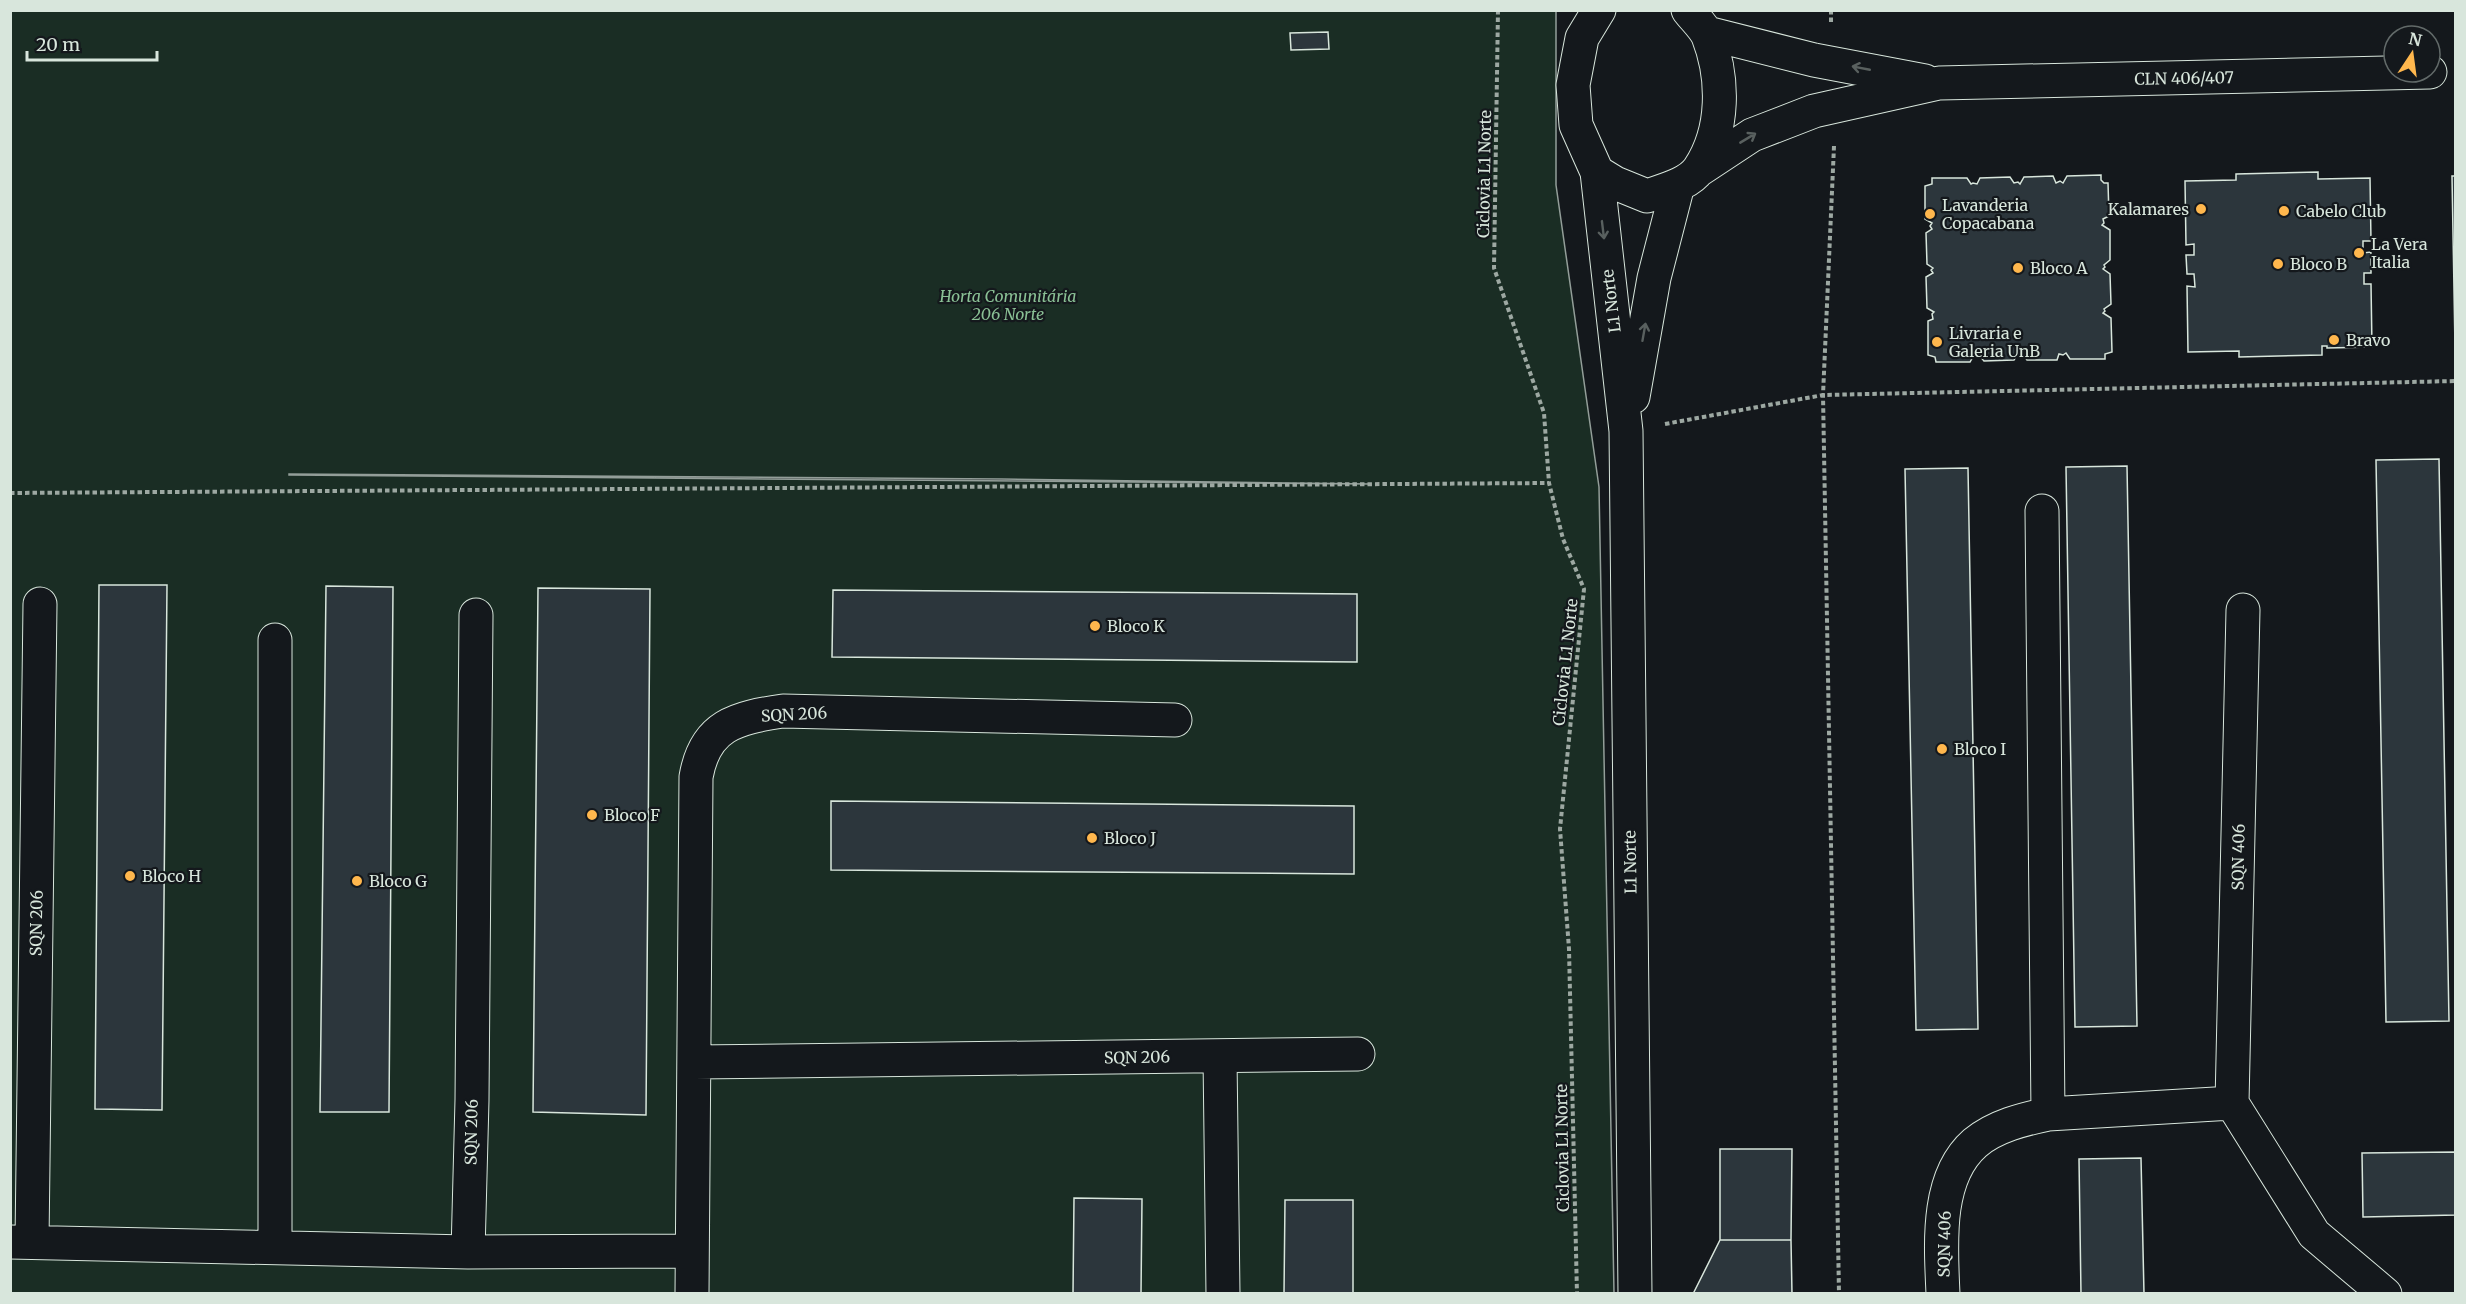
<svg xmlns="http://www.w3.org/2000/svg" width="2466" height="1304" viewBox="0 0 2466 1304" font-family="Merriweather,serif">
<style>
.green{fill:#1a2d24;stroke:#939e99;stroke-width:1.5;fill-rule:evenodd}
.building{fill:#2c363c;stroke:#d8e6dc;stroke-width:1.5}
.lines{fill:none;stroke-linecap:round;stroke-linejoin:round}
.minor-casing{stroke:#d8e6dc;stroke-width:35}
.tertiary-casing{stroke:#d8e6dc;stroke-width:35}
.path{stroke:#9da8a2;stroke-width:4;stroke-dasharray:4.5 3;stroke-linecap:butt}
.minor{stroke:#14181c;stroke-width:33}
.tertiary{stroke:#14181c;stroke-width:33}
.oneway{stroke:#59605f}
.poi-dot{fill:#ffb74d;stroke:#14181c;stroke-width:2}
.labels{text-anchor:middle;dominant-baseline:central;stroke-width:4.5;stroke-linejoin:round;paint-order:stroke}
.street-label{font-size:16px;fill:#d8e6dc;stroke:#14181c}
.poi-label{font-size:16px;fill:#d8e6dc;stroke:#14181c;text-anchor:start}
.park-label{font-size:16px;font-style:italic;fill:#8ac095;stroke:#14181c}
</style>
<rect width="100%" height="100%" fill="#14181c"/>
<path class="green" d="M10,11H1556V185L1599,487L1614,1293H11ZM289,474L1001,479L1371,484L289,475Z"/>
<path class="building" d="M1328,32L1329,49L1291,50L1290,33Z
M2318,172V179L2370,178L2371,241H2363V253L2371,252V273H2364V284H2371L2372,347L2327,348V346H2322V355L2239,357V351L2188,352L2187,286L2195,287L2194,274H2187L2186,255H2194V244L2186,245L2185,181L2236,180V174Z
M2101,175V180L2104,183H2108L2109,216L2103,219L2104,223L2102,225L2110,230V260L2104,265L2105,267L2103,269L2110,274L2111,304L2104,309L2105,311L2103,313L2111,318L2112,352L2105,354V359H2070L2066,353L2063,355L2059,354L2057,360H2027L2023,354L2017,355L2014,360L1984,361L1979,355L1977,357L1974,355L1970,362H1936L1935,357L1928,355V321L1933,319L1932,314L1934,312L1927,308L1926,277L1933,273L1931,270L1933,268L1927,264L1926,233L1932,229L1930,226L1932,223L1925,219V186L1932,184V178H1967L1971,184L1973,183L1977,184L1980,178L2010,177L2014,183L2018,182L2020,184L2024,177L2053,176L2056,183L2060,181L2063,183L2067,176Z
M2452,176H2456L2455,347Z
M2439,459L2449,1021L2386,1022L2376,460Z
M2127,466L2137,1026L2075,1027L2066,467Z
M1968,468L1978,1029L1916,1030L1905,469Z
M99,585H167L162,1110L95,1109Z
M326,586L393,587L389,1112H320Z
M538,588L650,589L646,1115L533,1112Z
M833,590L1357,594V662L832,657Z
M831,801L1354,806V874L831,870Z
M1720,1149H1792L1791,1240H1720Z
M2456,1152V1215L2363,1217L2362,1153Z
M2141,1158L2144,1294H2081L2079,1159Z
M1074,1198L1142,1199L1141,1294H1073Z
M1285,1200H1353V1294H1284Z
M1720,1240H1791L1792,1294H1693Z"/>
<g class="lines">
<defs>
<path id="minor" d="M2042,511L2048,1114
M2243,610L2232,1103L2314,1234L2385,1294
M275,640V1247
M1220,1057L1223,1294
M695,1062L1358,1054
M10,1242L468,1252L691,1251
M32,1242L40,604
M468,1252L472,1100L476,615
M692,1294L696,777C705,725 736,718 783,711L1175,720
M1943,1294C1941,1246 1935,1178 1975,1143C1995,1126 2024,1119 2048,1114L2232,1103"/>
<path id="tertiary" d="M1599,10L1582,38L1573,85L1576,125L1597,172L1615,183L1647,196C1664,190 1689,184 1699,169C1725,130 1724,77 1708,36C1704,27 1694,18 1688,10
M1707,33L1814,60L1925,81
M1699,170L1752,135L1814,111L1939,83L2430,72
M1597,172L1626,431L1635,1294
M1633,397L1654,278L1678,185"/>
</defs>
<use href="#minor" class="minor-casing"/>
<use href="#tertiary" class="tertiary-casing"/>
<path class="path" d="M1498,10L1494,268L1544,413L1549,483L1563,539L1584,589L1560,829L1569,949L1577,1294
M1831,10V24
M1834,146L1823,395L1839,1294
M1665,424L1823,395L2456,381
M10,493L1549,483"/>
<use href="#minor" class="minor"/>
<use href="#tertiary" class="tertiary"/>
</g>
<defs><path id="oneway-shaft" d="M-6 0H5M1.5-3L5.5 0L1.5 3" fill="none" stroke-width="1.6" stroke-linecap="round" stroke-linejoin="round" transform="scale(1.5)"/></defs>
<g class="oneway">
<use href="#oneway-shaft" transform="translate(1861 68) rotate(-169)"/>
<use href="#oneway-shaft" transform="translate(1748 138) rotate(-31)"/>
<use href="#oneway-shaft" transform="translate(1603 230) rotate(83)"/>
<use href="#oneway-shaft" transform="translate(1644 332) rotate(-80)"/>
</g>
<g class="poi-dot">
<circle cx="2201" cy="209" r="6"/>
<circle cx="2284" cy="211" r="6"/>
<circle cx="1930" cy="214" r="6"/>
<circle cx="2359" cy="253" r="6"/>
<circle cx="2278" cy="264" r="6"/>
<circle cx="2018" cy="268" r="6"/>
<circle cx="2334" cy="340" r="6"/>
<circle cx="1937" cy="342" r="6"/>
<circle cx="1095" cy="626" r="6"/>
<circle cx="1942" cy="749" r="6"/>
<circle cx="592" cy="815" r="6"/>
<circle cx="1092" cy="838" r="6"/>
<circle cx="130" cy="876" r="6"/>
<circle cx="357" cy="881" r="6"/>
</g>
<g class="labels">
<g class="street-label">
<text transform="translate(2184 78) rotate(-1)">CLN 406/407</text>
<text transform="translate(1484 174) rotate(-89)">Ciclovia L1 Norte</text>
<text transform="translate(1611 301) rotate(-97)">L1 Norte</text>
<text transform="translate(1565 662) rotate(-84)">Ciclovia L1 Norte</text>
<text transform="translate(794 714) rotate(-3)">SQN 206</text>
<text transform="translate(2238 857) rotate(-89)">SQN 406</text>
<text transform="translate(1630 862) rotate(-91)">L1 Norte</text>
<text transform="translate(36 923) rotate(-89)">SQN 206</text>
<text transform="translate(1137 1057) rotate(-1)">SQN 206</text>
<text transform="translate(471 1132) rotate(-89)">SQN 206</text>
<text transform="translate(1562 1148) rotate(-91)">Ciclovia L1 Norte</text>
<text transform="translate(1944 1244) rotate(-89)">SQN 406</text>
</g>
<g class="poi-label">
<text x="1942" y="205">Lavanderia<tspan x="1942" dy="18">Copacabana</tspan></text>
<text x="2189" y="209" text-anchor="end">Kalamares</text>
<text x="2296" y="211">Cabelo Club</text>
<text x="2371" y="244">La Vera<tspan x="2371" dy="18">Italia</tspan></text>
<text x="2290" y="264">Bloco B</text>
<text x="2030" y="268">Bloco A</text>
<text x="1949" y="333">Livraria e<tspan x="1949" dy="18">Galeria UnB</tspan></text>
<text x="2346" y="340">Bravo</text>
<text x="1107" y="626">Bloco K</text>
<text x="1954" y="749">Bloco I</text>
<text x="604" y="815">Bloco F</text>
<text x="1104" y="838">Bloco J</text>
<text x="142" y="876">Bloco H</text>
<text x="369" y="881">Bloco G</text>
</g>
<g class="park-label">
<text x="1008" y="296">Horta Comunitária<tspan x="1008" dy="18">206 Norte</tspan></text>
</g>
</g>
<rect width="2466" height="1304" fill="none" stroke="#d8e6dc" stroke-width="24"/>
<g transform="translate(2412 54) rotate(13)"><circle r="28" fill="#14181c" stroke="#626a69" stroke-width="1.5"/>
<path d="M0-4.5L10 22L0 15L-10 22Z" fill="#ffb74d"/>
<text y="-9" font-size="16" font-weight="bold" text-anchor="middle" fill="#d8e6dc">N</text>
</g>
<path d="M27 51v9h130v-9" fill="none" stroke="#d8e6dc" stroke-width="3"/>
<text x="36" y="51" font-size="18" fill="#d8e6dc" stroke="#14181c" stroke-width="4.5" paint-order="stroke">20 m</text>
</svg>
